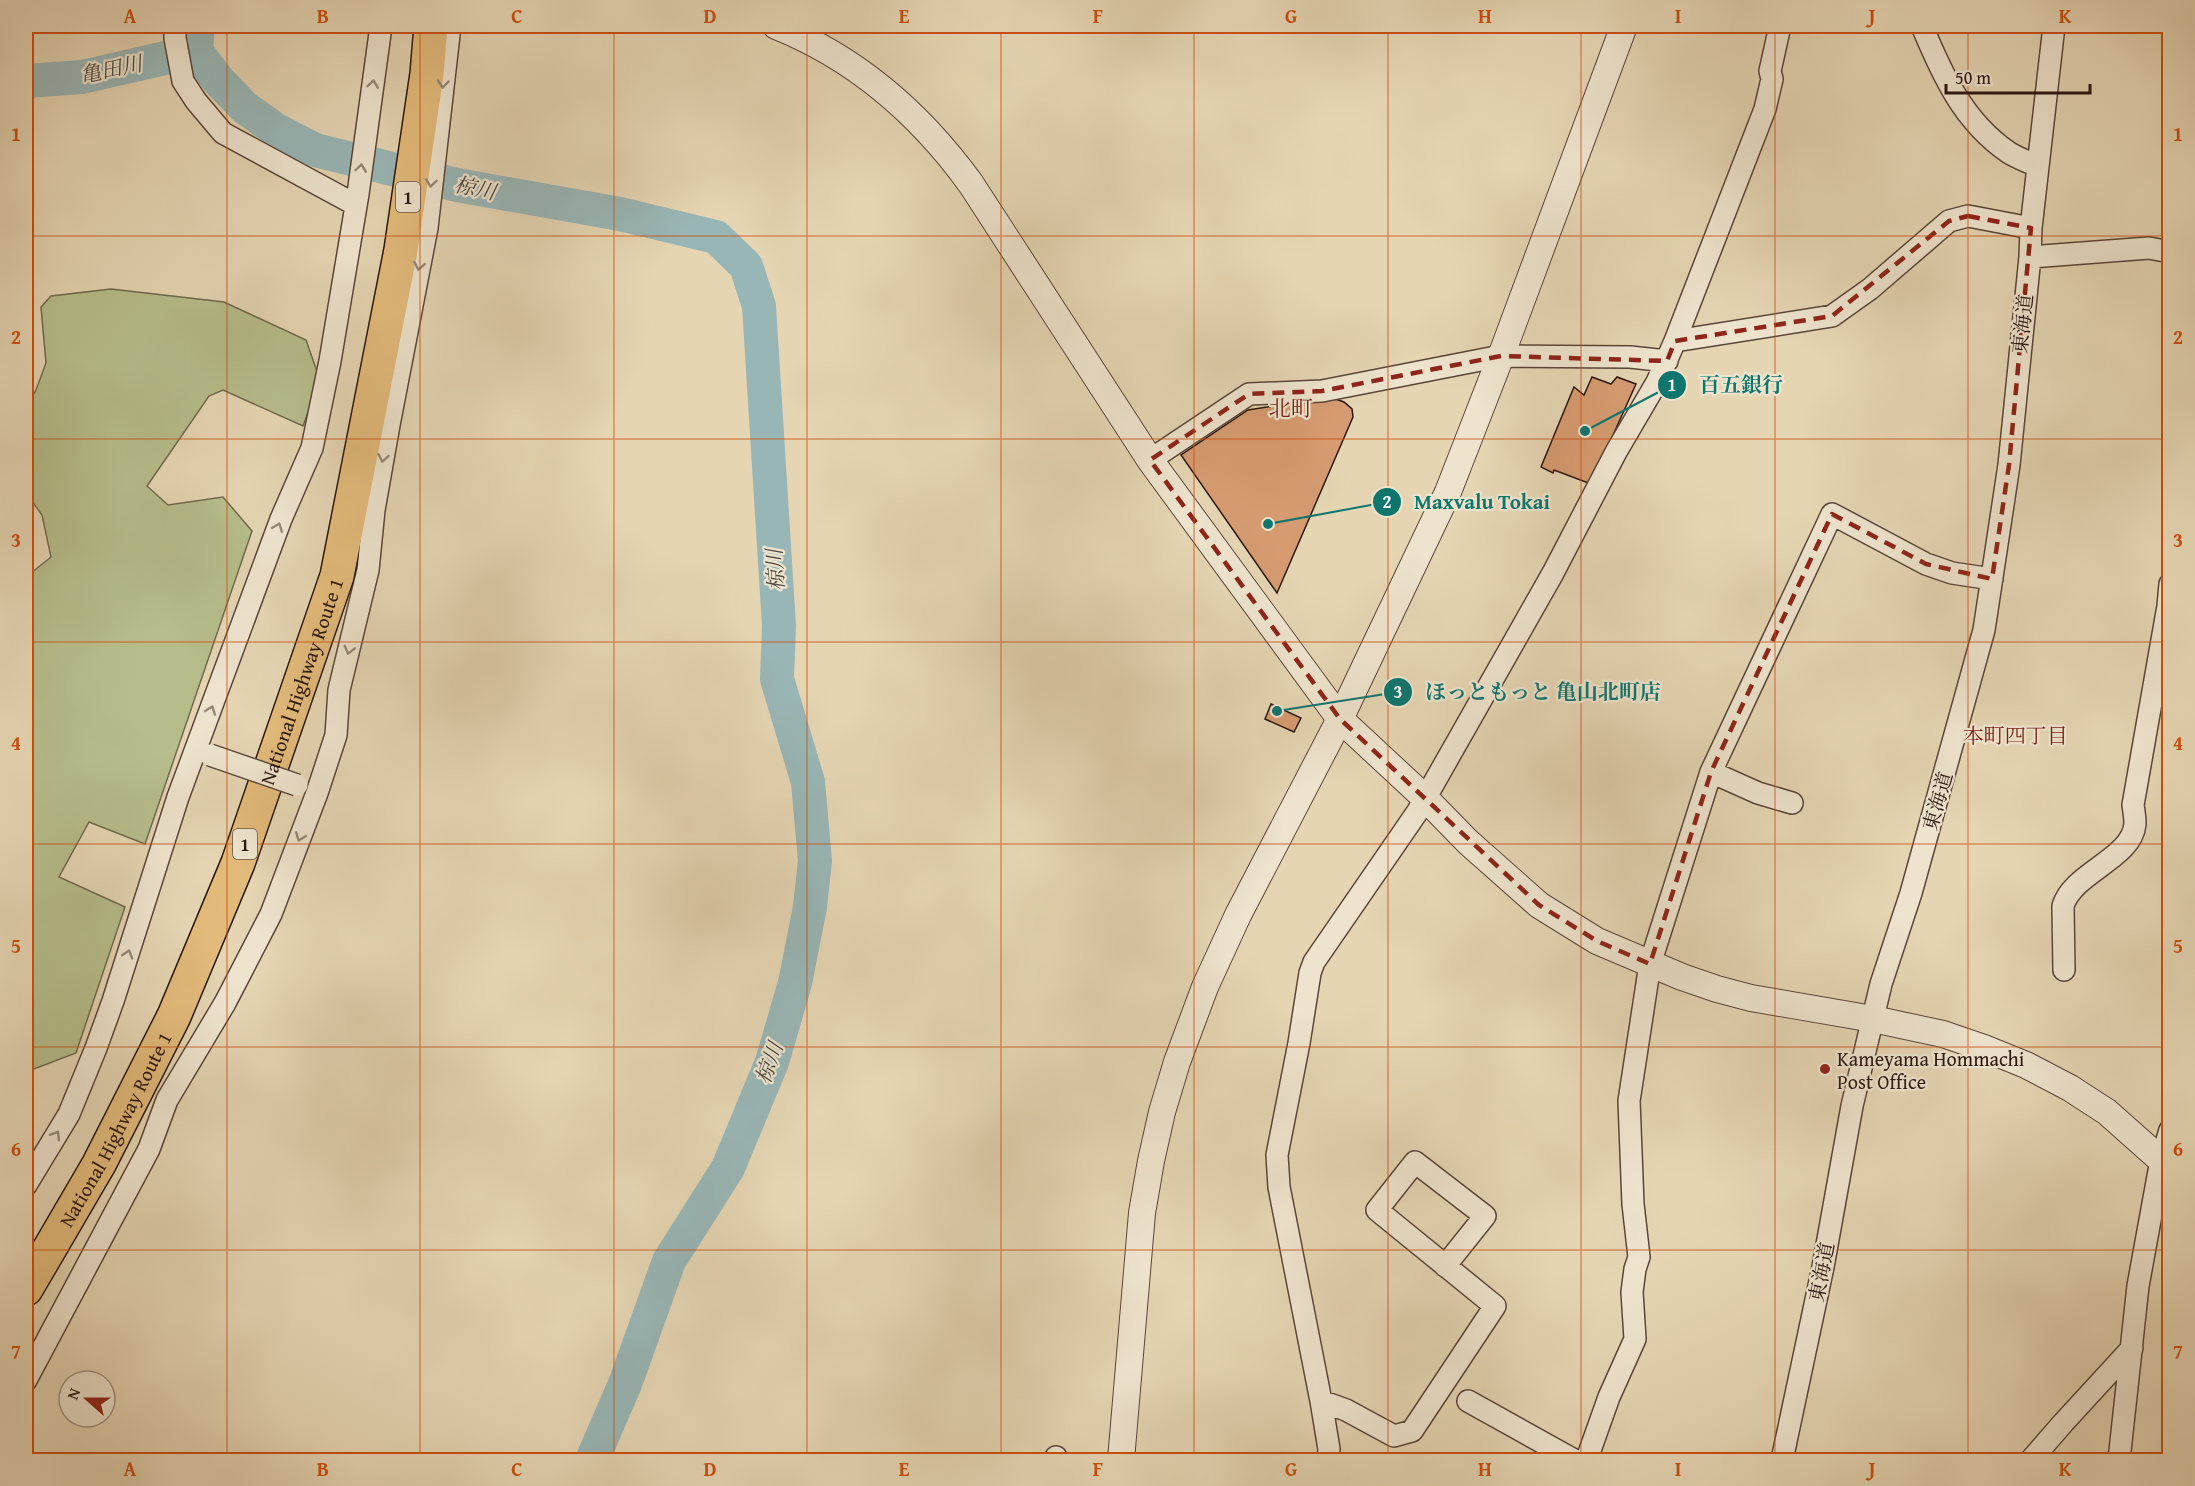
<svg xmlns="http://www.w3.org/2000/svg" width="2195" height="1486" viewBox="0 0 2195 1486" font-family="'Gentium Book Plus','Noto Serif JP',serif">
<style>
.green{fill:#b6bd8b;stroke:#706a4e;stroke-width:1.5}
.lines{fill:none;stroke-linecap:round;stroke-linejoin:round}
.river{stroke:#99b6b6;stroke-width:34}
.building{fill:#d69b70;stroke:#2b1710;stroke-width:1.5}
.minor-casing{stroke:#5a4639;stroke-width:24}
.tertiary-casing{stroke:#5a4639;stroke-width:28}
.trunk-casing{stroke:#2b1710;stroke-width:36}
.minor{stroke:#eee4ce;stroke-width:21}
.tertiary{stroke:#eee4ce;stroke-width:26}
.trunk{stroke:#e2ba7a;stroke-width:33}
.minor-bridge-casing{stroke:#5a4639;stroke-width:24;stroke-linecap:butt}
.minor-bridge{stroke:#eee4ce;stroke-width:21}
.oneway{stroke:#968878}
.marked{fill:none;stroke:#8f2418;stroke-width:4.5;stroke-dasharray:12 8;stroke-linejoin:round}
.grid{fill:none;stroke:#cc4f0d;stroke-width:1.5;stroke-opacity:0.55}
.poi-dot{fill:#8f2418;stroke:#eee4ce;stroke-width:2}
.labels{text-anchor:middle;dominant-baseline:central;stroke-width:4.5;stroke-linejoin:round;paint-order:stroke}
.shield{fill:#eee4ce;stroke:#665449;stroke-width:1.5}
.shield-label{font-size:18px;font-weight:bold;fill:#2b1710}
.street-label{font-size:20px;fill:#2b1710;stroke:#eee4ce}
.poi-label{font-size:20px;fill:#2b1710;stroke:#eee4ce;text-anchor:start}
.water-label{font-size:21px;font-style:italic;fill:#4c4742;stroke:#eee4ce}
.neighbourhood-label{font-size:21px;fill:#7a1f14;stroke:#eee4ce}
.quarter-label{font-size:22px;fill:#7a1f14;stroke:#eee4ce}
.leader{fill:none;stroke:#0f766e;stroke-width:2}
.callout-dot{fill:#0f766e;stroke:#eee4ce;stroke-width:2}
.mark-label{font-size:18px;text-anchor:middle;font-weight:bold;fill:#fff}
.callout-label{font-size:21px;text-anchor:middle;font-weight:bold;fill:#0f766e;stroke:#eee4ce;stroke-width:4.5;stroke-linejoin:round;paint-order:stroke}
.neatline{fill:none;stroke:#cc4f0d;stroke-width:2}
.grid-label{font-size:20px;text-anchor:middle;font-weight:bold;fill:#cc4f0d}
</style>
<rect width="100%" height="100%" fill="#e5d5b3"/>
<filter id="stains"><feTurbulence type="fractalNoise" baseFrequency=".00333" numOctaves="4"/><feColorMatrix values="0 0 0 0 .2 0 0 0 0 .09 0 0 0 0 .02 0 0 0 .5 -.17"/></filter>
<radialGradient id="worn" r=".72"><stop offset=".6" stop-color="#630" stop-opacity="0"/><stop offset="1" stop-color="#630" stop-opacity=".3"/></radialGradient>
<path class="green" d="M111,289L224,302L306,340L320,380L303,426L223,390L209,396L147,486L168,505L223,497L252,531L145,844L89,822L59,877L125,907L76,1053L26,1072V577L51,557L42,515L26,493V408L36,390L46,363L41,307L51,296Z"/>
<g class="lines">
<path class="river" d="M198,26L196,51L218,80L244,107L276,130L315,150L457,185L620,214L716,237L746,266L759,306L779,626L777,679L808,782L815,861L810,907L795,983L772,1062L728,1168L669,1261L625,1384L592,1460
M26,81L82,77L196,51"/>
</g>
<path class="building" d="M1592,377L1611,384L1617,377L1636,384L1591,484L1554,470L1553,473L1541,467L1574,387L1584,395Z
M1330,397L1344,402L1352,409L1353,417L1277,593L1181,455L1248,410Z
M1271,704L1301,718L1294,732L1265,719Z"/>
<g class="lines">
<defs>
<path id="minor" d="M175,26V38L183,81L196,101L223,133L356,205
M1922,26C1942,74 1963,121 2008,152C2017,158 2028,162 2038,166
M2030,257L2149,248L2170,252
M1675,341L1832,316L1870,289L1949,221L1968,216L2031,228
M1150,460L1249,394L1322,391L1501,356L1630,357L1667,361
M1711,772L1758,793L1792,803
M2064,970L2063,906C2073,872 2132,859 2135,824C2135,818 2134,811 2133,805L2168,606L2170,584
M26,1185L69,1114L96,1048L113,1001L178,797L281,519L312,448L330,361L358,194L381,26
M26,1380L149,1149L167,1100L225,1003L271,914L317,793L336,735L339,690L368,570L374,510L389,425L427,228L450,26
M1321,1401L1346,1410L1394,1436L1412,1431L1495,1306L1377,1210L1415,1162L1485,1216L1445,1266
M1468,1401L1574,1460
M1055,1460L1056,1457
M1328,1460L1329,1449L1321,1401L1279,1187L1277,1155L1299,1043L1310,973L1314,962L1418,811L1553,573L1616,452L1657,382L1675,341L1765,109L1772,79L1770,71L1780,26
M1591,1460L1588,1456L1609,1397L1635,1339L1632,1292L1635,1269L1639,1257L1633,1204L1629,1101L1650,964L1711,772L1832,514L1926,564L1952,573L1992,579
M1782,1460L1823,1267L1852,1106L1881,984L1911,893L1984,630L2009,465L2030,257L2031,228L2054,26
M2031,1460L2064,1422L2132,1348
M2119,1460L2138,1286L2161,1160L2170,1130"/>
<path id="tertiary" d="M776,26C856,58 921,115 971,184L1150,460L1340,719L1425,798L1468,842L1539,905L1597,941L1682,977L1717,989L1751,998L1873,1019L1943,1034L1984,1048L2026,1065L2070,1088L2107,1112L2170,1168
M1121,1460L1142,1213L1151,1161L1162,1112L1177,1062L1205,987L1238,915L1340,719L1448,492L1501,356L1624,26"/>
<g id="trunk">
<path id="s1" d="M26,1289L99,1164L174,1016L238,863L337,576L401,250L427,74L431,26"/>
</g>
</defs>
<use href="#minor" class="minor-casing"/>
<use href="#tertiary" class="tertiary-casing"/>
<use href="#trunk" class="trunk-casing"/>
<use href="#minor" class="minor"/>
<use href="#tertiary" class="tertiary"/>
<use href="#trunk" class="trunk"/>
<defs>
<path id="minor-bridge" d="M210,755L297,785"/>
</defs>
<use href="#minor-bridge" class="minor-bridge-casing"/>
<use href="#minor-bridge" class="minor-bridge"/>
</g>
<defs><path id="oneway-chevron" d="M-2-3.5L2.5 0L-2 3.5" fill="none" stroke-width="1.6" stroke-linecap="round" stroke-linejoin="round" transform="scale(1.5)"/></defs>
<g class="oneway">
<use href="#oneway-chevron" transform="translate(373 84) rotate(-82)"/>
<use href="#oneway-chevron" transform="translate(443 84) rotate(95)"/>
<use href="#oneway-chevron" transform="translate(361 168) rotate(-82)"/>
<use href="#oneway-chevron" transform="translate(431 183) rotate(98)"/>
<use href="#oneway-chevron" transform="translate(419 266) rotate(101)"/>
<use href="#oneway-chevron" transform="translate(383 458) rotate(100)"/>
<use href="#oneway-chevron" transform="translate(278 527) rotate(-69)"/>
<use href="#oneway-chevron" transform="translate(349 650) rotate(104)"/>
<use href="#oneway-chevron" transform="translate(211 710) rotate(-70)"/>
<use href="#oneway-chevron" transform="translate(300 837) rotate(111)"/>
<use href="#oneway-chevron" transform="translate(128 954) rotate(-73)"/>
<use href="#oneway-chevron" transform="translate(56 1135) rotate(-59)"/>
</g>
<path class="marked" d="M1968,216L2031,228L2009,465L1992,579L1926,564L1832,514L1711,772L1650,964L1597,941L1539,905L1340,719L1150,460L1249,394L1322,391L1501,356L1667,361L1675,341L1832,316L1949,221Z"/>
<path class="grid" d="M227,26V1460M420,26V1460M614,26V1460M807,26V1460M1001,26V1460M1194,26V1460M1388,26V1460M1581,26V1460M1775,26V1460M1968,26V1460M26,236H2170M26,439H2170M26,642H2170M26,844H2170M26,1047H2170M26,1250H2170"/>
<circle class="poi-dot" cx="1825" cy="1069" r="6"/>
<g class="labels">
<g class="shield">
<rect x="396" y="182" width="24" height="30" rx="4.5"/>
<rect x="233" y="829" width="24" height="30" rx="4.5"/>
</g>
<g class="shield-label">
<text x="408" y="197">1</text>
<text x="245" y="844">1</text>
</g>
<g class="street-label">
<text transform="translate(2022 324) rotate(-84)">東海道</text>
<text stroke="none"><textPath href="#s1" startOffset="669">National Highway Route 1</textPath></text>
<text transform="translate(1937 801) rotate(-74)">東海道</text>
<text stroke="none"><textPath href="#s1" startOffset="183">National Highway Route 1</textPath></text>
<text transform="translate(1821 1272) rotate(-79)">東海道</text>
</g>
<g class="poi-label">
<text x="1837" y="1058">Kameyama Hommachi<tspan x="1837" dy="23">Post Office</tspan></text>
</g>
<g class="water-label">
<text transform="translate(111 69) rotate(-12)">亀田川</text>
<text transform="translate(475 188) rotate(12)">椋川</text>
<text transform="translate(775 570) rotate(-94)">椋川</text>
<text transform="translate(769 1063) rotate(-70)">椋川</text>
</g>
<g class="neighbourhood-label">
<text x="2015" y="735">本町四丁目</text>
</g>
<g class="quarter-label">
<text x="1291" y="408">北町</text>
</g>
</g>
<path class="leader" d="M1585 431L1672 385M1268 524L1387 502M1277 711L1398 692"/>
<g class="callout-dot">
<circle cx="1585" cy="431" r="6"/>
<circle cx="1268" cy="524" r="6"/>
<circle cx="1277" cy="711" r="6"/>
<circle cx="1672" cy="385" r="15"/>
<circle cx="1387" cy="502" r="15"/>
<circle cx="1398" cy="692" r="15"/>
</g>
<g class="mark-label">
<text x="1672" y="391">1</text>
<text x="1387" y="508">2</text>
<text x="1398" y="698">3</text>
</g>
<g class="callout-label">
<text x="1741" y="392">百五銀行</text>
<text x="1482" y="509">Maxvalu Tokai</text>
<text x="1543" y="699">ほっともっと 亀山北町店</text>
</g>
<rect width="2195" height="1486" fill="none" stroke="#e5d5b3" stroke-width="66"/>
<g transform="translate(87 1399) rotate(291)"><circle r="28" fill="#eee4ce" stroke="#a09282" stroke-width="1.5"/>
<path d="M0-4.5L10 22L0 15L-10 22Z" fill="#8f2418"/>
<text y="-9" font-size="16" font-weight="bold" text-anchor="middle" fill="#2b1710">N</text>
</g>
<path d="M1946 84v9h144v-9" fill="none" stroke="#2b1710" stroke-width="3"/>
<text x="1955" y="84" font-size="18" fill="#2b1710" stroke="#eee4ce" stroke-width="4.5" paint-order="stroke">50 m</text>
<rect x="33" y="33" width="2129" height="1420" class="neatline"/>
<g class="grid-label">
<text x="130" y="23">A</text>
<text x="323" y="23">B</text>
<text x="517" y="23">C</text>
<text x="710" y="23">D</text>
<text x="904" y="23">E</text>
<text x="1098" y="23">F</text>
<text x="1291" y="23">G</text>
<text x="1485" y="23">H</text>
<text x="1678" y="23">I</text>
<text x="1872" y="23">J</text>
<text x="2065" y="23">K</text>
<text x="16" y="141">1</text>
<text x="2178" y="141">1</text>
<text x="16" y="344">2</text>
<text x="2178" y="344">2</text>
<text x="16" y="547">3</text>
<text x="2178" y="547">3</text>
<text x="16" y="750">4</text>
<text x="2178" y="750">4</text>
<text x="16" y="953">5</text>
<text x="2178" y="953">5</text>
<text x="16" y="1156">6</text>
<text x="2178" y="1156">6</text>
<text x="16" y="1358">7</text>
<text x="2178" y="1358">7</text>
<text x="130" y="1476">A</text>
<text x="323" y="1476">B</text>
<text x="517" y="1476">C</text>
<text x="710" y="1476">D</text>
<text x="904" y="1476">E</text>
<text x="1098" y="1476">F</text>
<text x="1291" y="1476">G</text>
<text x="1485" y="1476">H</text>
<text x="1678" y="1476">I</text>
<text x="1872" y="1476">J</text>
<text x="2065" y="1476">K</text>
</g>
<rect width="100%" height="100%" filter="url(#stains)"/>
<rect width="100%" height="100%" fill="url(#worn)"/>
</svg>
